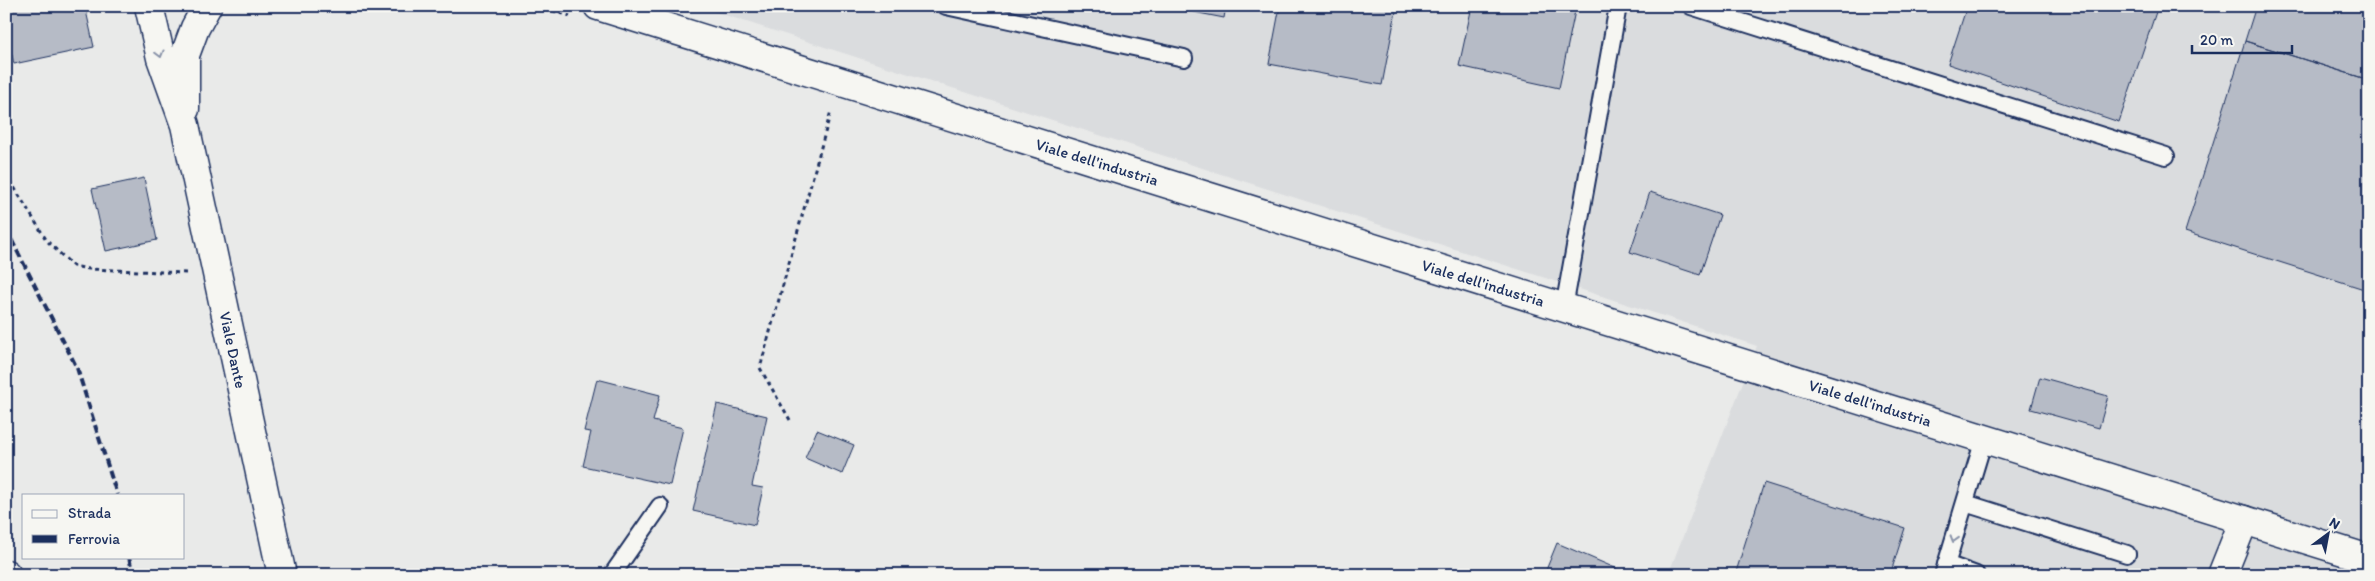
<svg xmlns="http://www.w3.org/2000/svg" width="2375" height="581" viewBox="0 0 2375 581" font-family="Itim,sans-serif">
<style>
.built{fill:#dadcde}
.building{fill:#b6bbc6;stroke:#1b2f5e}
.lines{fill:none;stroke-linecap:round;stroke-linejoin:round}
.service-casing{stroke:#1b2f5e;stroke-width:20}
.minor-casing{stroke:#1b2f5e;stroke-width:31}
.tertiary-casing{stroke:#1b2f5e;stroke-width:31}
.secondary-casing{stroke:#1b2f5e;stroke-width:31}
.path{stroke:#1b2f5e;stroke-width:3;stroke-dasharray:4 4;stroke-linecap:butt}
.service{stroke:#f6f6f2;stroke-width:16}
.minor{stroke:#f6f6f2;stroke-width:28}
.tertiary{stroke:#f6f6f2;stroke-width:28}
.secondary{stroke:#f6f6f2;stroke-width:28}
.rail{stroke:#1b2f5e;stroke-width:4;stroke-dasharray:8 4;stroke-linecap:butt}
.oneway{stroke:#8892a8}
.labels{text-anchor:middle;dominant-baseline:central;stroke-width:5;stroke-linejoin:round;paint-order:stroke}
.street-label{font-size:16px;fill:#1b2f5e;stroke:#f6f6f2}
</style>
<rect width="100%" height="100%" fill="#e9eae9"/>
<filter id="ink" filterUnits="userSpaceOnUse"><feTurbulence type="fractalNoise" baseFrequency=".02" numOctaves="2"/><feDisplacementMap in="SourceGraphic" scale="10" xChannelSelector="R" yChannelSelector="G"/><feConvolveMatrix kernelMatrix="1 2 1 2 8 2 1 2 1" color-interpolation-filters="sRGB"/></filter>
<g filter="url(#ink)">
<path class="built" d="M697,6H2369V575H1668L1757,346Z"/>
<path class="building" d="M6,6H85L94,47L14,64L6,29Z
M1163,6H1226L1224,18Z
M1280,6H1397L1382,85L1269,64Z
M1472,6H1576L1559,88L1459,66Z
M1967,6H2158L2119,122L1948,64Z
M2256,6H2369V80L2245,41Z
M2245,41L2369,80V275L2364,289L2185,232Z
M144,178L157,240L106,251L92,189Z
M1650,192L1720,215L1700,275L1630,252Z
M2040,377L2108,396L2099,428L2031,409Z
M597,379L660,395L653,421L683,428L670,485L583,466L591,432L584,431Z
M717,404L767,416L752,486L763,488L755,525L693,511Z
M817,430L854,445L842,474L805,458Z
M1764,483L1905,528L1890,575H1735Z
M1557,543L1629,574V575H1544Z"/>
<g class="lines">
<defs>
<path id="service" d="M946,6L1184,58
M1691,6L2166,156
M1564,308L1618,6
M1965,503L2127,554
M1946,564L1976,575
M612,575L660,506
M1943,575L1984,439"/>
<path id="minor" d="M6,574L7,575
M2222,575L2244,520"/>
<path id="tertiary" d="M598,6L2369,559"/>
<path id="secondary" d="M149,6L161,58L185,125L282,575
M185,109V55L195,28L207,6"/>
</defs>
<use href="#service" class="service-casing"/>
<use href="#minor" class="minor-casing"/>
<use href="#tertiary" class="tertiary-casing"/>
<use href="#secondary" class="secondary-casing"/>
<path class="path" d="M537,6L570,16
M6,174L47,241L73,266L89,269L186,273
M790,420L760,368L831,111"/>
<use href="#service" class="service"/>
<use href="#minor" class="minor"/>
<use href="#tertiary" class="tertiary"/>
<use href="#secondary" class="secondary"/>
<path class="rail" d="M6,229L77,368L117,495
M129,557L133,575"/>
</g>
<defs><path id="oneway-chevron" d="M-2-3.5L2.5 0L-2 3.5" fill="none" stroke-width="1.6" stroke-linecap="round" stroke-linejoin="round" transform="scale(1.25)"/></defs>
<g class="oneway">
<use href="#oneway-chevron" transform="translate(160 54) rotate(75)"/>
<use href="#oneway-chevron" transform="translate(1954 539) rotate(107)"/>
</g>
</g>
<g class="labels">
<g class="street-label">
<text transform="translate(1097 162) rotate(17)">Viale dell'industria</text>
<text transform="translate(1483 283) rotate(17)">Viale dell'industria</text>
<text transform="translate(233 350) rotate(78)">Viale Dante</text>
<text transform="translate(1870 403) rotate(17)">Viale dell'industria</text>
</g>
</g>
<rect width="2375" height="581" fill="none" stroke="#f6f6f2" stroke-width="25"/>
<rect x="12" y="12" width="2350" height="556" fill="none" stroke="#1b2f5e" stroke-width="2" filter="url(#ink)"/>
<rect x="22" y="494" width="162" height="65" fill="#f6f6f2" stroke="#9ea6b7"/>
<rect x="32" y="510" width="25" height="8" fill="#f6f6f2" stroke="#9ea6b7"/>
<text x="68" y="518" font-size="15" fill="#1b2f5e">Strada</text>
<rect x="32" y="535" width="25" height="8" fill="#1b2f5e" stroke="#9ea6b7"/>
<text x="68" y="544" font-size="15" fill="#1b2f5e">Ferrovia</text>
<g transform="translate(2328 534) rotate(32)" stroke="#f6f6f2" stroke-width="4" paint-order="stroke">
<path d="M0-4L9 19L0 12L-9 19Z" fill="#1b2f5e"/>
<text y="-8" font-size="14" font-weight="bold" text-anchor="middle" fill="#1b2f5e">N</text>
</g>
<path d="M2192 45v8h100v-8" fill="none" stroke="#1b2f5e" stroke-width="2.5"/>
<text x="2200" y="45" font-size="15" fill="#1b2f5e" stroke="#f6f6f2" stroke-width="4" paint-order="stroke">20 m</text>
</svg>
